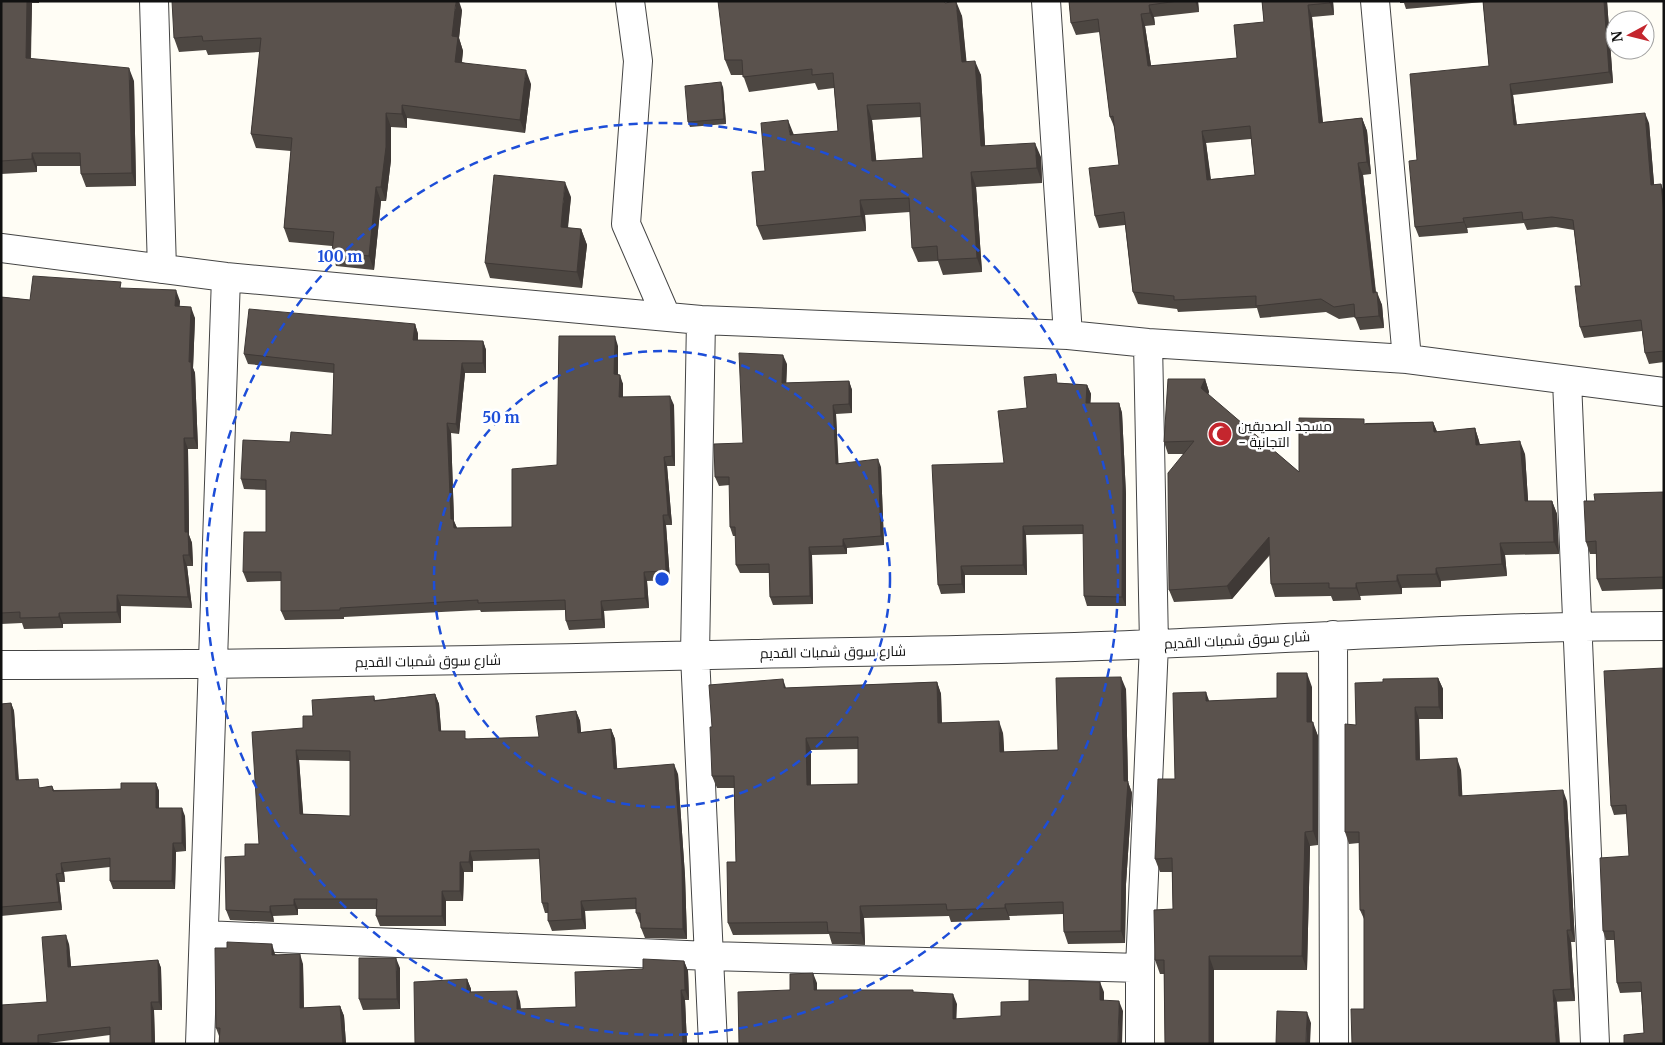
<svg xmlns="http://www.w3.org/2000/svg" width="1665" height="1045" viewBox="0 0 1665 1045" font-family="Merriweather,Cairo,serif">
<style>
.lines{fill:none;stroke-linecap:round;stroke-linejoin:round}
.minor-casing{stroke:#444;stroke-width:30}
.minor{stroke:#fff;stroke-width:28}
.wall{fill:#4d4742;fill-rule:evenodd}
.shaded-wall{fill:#3f3936}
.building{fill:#5a524d;stroke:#3f3936;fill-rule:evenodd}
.ring{fill:none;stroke:#1d4ed8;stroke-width:2.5;stroke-dasharray:9 6}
.labels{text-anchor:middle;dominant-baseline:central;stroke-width:5;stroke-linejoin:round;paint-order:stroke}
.poi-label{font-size:14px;fill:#111;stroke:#fff;text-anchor:start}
.street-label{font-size:14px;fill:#111;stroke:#fff}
.centre{fill:#1d4ed8;stroke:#fff;stroke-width:2.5}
.ring-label{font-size:15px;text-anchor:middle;font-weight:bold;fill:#1d4ed8;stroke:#fff;stroke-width:5;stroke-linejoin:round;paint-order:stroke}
</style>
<rect width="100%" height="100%" fill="#fffdf5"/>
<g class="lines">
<defs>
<path id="minor" d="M154,1L162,269
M630,1L638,61L626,224L666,316
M1046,1L1068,335
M1375,1L1407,359
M1,248L226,277L701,320L1068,335L1148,343L1407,359L1664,392
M701,320L695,655L713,1044
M1567,381L1595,1044
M1333,635L1334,1044
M1,665C252,665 503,660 753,654C887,651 1021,650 1154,644C1324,637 1494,626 1664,626
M204,935L710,956L1140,968
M200,1044L226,277
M1140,1044V968L1154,644L1148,343"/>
</defs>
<use href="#minor" class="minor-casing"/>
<use href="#minor" class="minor"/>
</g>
<path class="wall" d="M1,1H39V3H32L31,59L134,81L136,186L86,187L81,174V166H37V172L1,174Z
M1069,1H1198L1199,12L1154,17L1155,25L1145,26L1151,66L1237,58L1264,22L1262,1H1333L1334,15L1312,17L1323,122L1362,118L1367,131L1371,174L1363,175L1376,292L1382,305L1384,328L1360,330L1355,317L1339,319L1326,312L1260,318L1257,308L1178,312L1177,309L1138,304L1133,292L1125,225L1099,228L1095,216L1119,165L1115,129L1110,117L1100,32L1076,35L1071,23ZM1251,139L1255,175L1211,179L1206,143Z
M1400,1H1607L1613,83L1513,95L1517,125L1649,123L1654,185L1661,184L1664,193V362L1649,364L1645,353L1642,331L1584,338L1580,327L1581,286L1574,230L1556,227L1527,230L1524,223L1467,228L1468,233L1419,237L1415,227L1417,160L1489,66L1483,2L1406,9L1404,3H1400Z
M949,2L962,16L966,61L981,75L985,146L1041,157L1042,183L976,187L982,272L943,275L938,261L918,262L912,248L910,212L865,215L866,231L763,240L757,226L765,171L794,135L838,131L834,88L818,90L815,83L749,92L743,75H731L725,60ZM921,117L923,158L876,161L872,120Z
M462,10L459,38L463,51L462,62L531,84L525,133L407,118V128L391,127V160L386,201H381L374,270L336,266L332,252V246L289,242L284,228L291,151L256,148L251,134L260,52L208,55L206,50L179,52L174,38Z
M723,87L726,124L690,127L688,122Z
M571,197L568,228L581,229L587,245L582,288L490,278L485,263Z
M123,289L180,301L179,306L195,318L193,368L195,373L198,449H188L189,535L192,543L193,566H187L192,608L121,606V623L63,624V628L24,629L22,623L1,624V297L30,300Z
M415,324L418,334V340L483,341L486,350V373H465L459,434L451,433L454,521L457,528L512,527L557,465L618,346V374L623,384V397L674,405L675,466H667L672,525H666L670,580L647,581L649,608L604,611L605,628L569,630L566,621L565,610L481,612L480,610L344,617V619L285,620L281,611V581L247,582L243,572L266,532V490L244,489L241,479L290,442L332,435L334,373L248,364L244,354Z
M787,364L786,383L849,381L852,390V413L836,414L838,463L881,467L884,545L847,548V554L812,555L813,604L773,605L770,597L769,573H740L736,565V536H733L730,527V485L719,486L715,477L743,443Z
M1205,379L1209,392L1208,395L1299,472L1366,423L1433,422L1437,432L1475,428L1479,441L1480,444L1525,454L1528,501H1552L1557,514L1559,554L1505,555L1507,576L1441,581V587L1402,588V594L1360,596L1361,600L1333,601L1331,596L1275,597L1271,584L1270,555L1232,599L1174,602L1169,590L1183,454H1168L1164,442Z
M1059,383L1087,385L1091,394L1090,403H1119L1122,413L1126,495V606H1087L1084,596V534L1026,535L1027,575H965V593L941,594L938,585L1004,463L1027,408Z
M1664,492V589L1602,591L1597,579L1596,554H1590L1586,542L1595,501Z
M1664,668L1644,1033L1641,992L1620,993L1617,983L1615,940H1606L1603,931L1629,856L1627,814L1614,815L1611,806Z
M1438,678L1443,689V719H1419L1420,760L1461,770L1462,796L1567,801L1575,942H1571L1575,1001L1364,1009V919L1360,910L1359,843L1349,844L1345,832L1356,725L1383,682Z
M937,682L941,694L942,723L1003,733L1004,752L1058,750L1126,689L1128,782L1132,793L1126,884L1125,943L1068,944L1064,932L1063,914L1009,916L1010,920L951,922L949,916L864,918L865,945L832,944L829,934L733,935L728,923L736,862L734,788H717L712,776V727L786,688ZM858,749V784L811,785V750Z
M1312,687V722L1318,736V845L1310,846L1307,970H1214V1044H1165L1164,974H1160L1155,960L1173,909L1172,872H1160L1155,859L1175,779L1209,701L1277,698Z
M435,694L439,704L441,731L468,739L539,737L576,711L580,721L581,732L611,729L615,739L617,769L678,774L685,876L687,939L645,938L641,928V923H640L636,913V909L585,911L586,929L552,931L548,921V913H545L542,903L540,859L473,861V872H464L463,901H446V926H380L376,916L377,909H298V915L273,916L274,922L230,920L226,910L245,856L259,844L303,728L313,716L374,696L375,700ZM299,760L350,761V816L303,814Z
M11,703L14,711L19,780L41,788L52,786L54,790L121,789L156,783L159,791V808L185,816L186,851L176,852L175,889H113L110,881V867L64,872L65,882H59L62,910L1,916V704Z
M69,944L71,967L158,960L161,968L162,1010H154L155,1044H110V1035L41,1044H1L47,1002Z
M227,948L275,954L303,964L304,1008L340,1006L344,1016L346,1044H219V1036L216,1028Z
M684,961L688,971L689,1000H685L687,1044H415L467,979L471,989V992L520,1001L521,1009L576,1007L643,969Z
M400,968V1009L363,1010L359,999Z"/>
<path class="shaded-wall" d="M27,1H31L32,3L30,71L26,58Z
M456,1H459L462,10L459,38L463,51L460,75L455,62L452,36Z
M956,1L962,16L968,76L962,62Z
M1195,1H1198L1199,12Z
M1329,1H1333L1334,15L1330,3Z
M1604,1H1607L1613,83L1609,72Z
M1149,5L1154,17L1155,25L1150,13Z
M1308,5L1312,17L1324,135L1319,123Z
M1141,14L1145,26L1153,78L1148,66Z
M975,61L981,75L986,161L981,146Z
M129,68L134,81L136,186L132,173Z
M526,70L531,84L525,133L520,120Z
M721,82L723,87L726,124L724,119Z
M1510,84L1513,95L1518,136L1514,125Z
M402,105L407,118V128L402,114Z
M867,105L872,120L878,176L872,161Z
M386,113L391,127V160L386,201L381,187Z
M1645,113L1649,123L1655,195L1651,185Z
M1362,118L1367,131L1371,174L1367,162Z
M788,120L794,135H790Z
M1202,131L1206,143L1212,192L1207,180Z
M1035,143L1041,157L1042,183L1037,168Z
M32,153L37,166V172L32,159Z
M1358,163L1363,175L1377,305L1373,293Z
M971,172L976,187L982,272L977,258Z
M565,182L571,197L566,242L561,227Z
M1661,184L1664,193V215Z
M376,187L381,201L374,270L369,256Z
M860,200L865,215L866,231L861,216Z
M1463,218L1467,228L1468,233L1464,222Z
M581,229L587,245L582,288L577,272Z
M176,290L180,301L179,317L175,306Z
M1377,292L1382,305L1384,328L1379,316Z
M191,307L195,318L193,368L195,373L198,449L194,438L189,362Z
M415,324L418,334L417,349L413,340Z
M615,336L618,346V384L614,374Z
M483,341L486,350V373L483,363Z
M783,355L787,364L786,392L782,383Z
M462,363L465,373L459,434L456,424Z
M620,375L623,384V407L619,397Z
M1205,379L1209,392L1205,401L1201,388Z
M849,381L852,390V413L849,404Z
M1087,385L1091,394L1090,412L1086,403Z
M670,396L674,405L675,466L672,456Z
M1119,403L1122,413L1126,495V606L1122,597Z
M833,405L836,414L839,472L836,464Z
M1433,422L1438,434L1434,432Z
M447,423L451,433L454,521L457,528V537L451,519Z
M1475,428L1479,441L1480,457L1476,445Z
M184,438L188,449L189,535L192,543L193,566L189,555L185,532Z
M1520,441L1525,454L1529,514L1525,501Z
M664,457L667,466L672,525L668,515Z
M878,459L881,467L884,545L881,536Z
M1552,501L1557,514L1559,554L1554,542Z
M663,515L666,525L670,580L666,571Z
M1023,526L1026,535L1027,575L1023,565Z
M1269,537L1273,550L1232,599L1227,586Z
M843,539L847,548V554L843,546Z
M1500,543L1505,555L1507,576L1502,564Z
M809,547L812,555L813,604L810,596Z
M183,555L187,566L192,608L188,597Z
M961,566L965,575V593L962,584Z
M1436,568L1441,581V587L1436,574Z
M644,572L647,581L649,608L645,598Z
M1397,575L1402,588V594L1397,581Z
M1356,583L1360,596L1361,600L1356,588Z
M117,595L121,606V623L117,612Z
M601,601L604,611L605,628L602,619Z
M59,613L63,624V628L59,617Z
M1307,673L1312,687V736L1307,722Z
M1121,677L1126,689L1128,782L1132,793L1126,884L1125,943L1121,931L1124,781Z
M1438,678L1443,689V719L1439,707Z
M783,679L787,691L784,688Z
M937,682L941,694L942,735L938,723Z
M1206,692L1211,706L1206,701Z
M435,694L439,704L442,741L439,731Z
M11,703L14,711L19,789L16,780Z
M1415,707L1419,719L1420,772L1416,760Z
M576,711L580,721L582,743L578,733Z
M999,721L1003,733L1005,764L1000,752Z
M1313,722L1318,736V845L1313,831Z
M611,729L615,739L618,779L614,769Z
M806,738L811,750V797L807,785Z
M296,750L299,760L304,824L300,814Z
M1457,758L1461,770L1463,807L1459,796Z
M674,764L678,774L685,876L687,939L683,929Z
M156,783L159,791V816L156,808Z
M1563,790L1567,801L1575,942L1571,930Z
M182,808L185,816L186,851L182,843Z
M1305,832L1310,846L1307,970L1302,956Z
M173,843L176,852L175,889L172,881Z
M470,851L473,861V872L469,862Z
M460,862L464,872L463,901L460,891Z
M61,863L64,872L65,882L62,873Z
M56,874L59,882L62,910L59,902Z
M442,891L446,901V926L442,916Z
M294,899L298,909V915L294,905Z
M581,901L585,911L586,929L582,919Z
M1005,904L1009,916L1010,920L1005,908Z
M270,906L273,916L274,922L270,912Z
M860,906L864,918L865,945L861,933Z
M1567,930L1571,942L1575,1001L1571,989Z
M66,935L69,944L72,976L68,967Z
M272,944L275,954L276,965L272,955Z
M300,954L303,964L304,1018L300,1008Z
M1209,956L1214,970V1044H1209Z
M396,958L400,968V1009L397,999Z
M158,960L161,968L162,1010L159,1002Z
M684,961L688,971L689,1000L685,990Z
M813,973L817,983V1000L814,990Z
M467,979L471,989L470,1002L467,992Z
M1100,982L1104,992V1010L1100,1000Z
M681,990L685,1000L687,1044H683Z
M1553,990L1557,1002L1560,1044H1556Z
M517,991L520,1001L521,1019L517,1009Z
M953,994L957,1004L956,1029L953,1019Z
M1119,1001L1123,1011L1122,1044H1118Z
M151,1002L154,1010L155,1044H152Z
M340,1006L344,1016L346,1044H343Z
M1307,1012L1311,1023L1310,1044H1306Z"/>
<path class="building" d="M1,1H27L26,58L129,68L132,173L81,174L80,153H32V159L1,161Z
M172,1H456L452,36L458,37L455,62L526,70L520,120L402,105V114L386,113V147L381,187H376L369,256L332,252L334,232L284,228L292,138L251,134L261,38L203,41L202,36L174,38Z
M718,1H945V3L956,1L962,62L975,61L981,146L1035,143L1037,168L971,172L977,258L938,260L937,246L912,248L909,198L860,200L861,216L757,226L752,172L765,171L761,123L788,120L790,135L838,131L833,73L812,75V69L743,77L742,60H725ZM920,103L923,158L872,161L867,105Z
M1069,1H1178L1149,5L1150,13L1141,14L1148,66L1237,58L1234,25L1264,22L1262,1H1329L1330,3L1308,5L1319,123L1362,118L1367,162L1358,163L1373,293L1377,292L1379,316L1355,318L1354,304L1334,307L1321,299L1256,306V296L1174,300V296L1133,292L1124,212L1095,216L1089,168L1119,165L1113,116L1110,117L1098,19L1071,23ZM1250,126L1255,175L1207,180L1202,131Z
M1483,1H1604L1609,72L1510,84L1514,125L1645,113L1651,185L1661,184L1664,214V351L1645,353L1641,320L1580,327L1575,286H1581L1573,220L1552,217L1523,220L1522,212L1463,218L1464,222L1415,227L1409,161L1417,160L1410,74L1489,66Z
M721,82L724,119L688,122L685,86Z
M494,175L565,182L561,227L581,229L577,272L485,263Z
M33,276L121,282L120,288L176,290L175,306L191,307L189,362H191L194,438H184L185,532H188L189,555H183L188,597L117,595V612L59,613V617L20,618V612L1,613V297L30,300Z
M249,309L415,324L413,340L483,341V363H462L456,424L447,423L451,519H453L454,528L512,527V469L557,465L559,336H615L614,374L620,375L619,397L670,396L672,456L664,457L668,515H663L666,571L644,572L645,598L601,601L602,619L566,621L565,600L478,603V600L340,608V610L281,611V572H243L244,532H266V480L241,479L243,440L290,442L291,432L332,435L334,364L244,354Z
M739,353L783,355L782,383L849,381V404L833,405L836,464L878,459L881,536L843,539V546L809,547L810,596L770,597L769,564L736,565L735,527H730L729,477H715L714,444L743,443Z
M1056,374L1057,383L1087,385L1086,403H1119L1123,486L1122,597L1084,596L1083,525L1023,526V565L961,566L962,584L938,585L932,465L1004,463L998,411L1027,408L1024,377Z
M1168,379H1205L1201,388L1299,472V418L1364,419V424L1433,422L1434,432L1475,428L1476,445L1520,441L1525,501H1552L1554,542L1500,543L1502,564L1436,568V574L1397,575V581L1356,583V588H1329V583L1271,584L1269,537L1227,586L1169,590L1168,473L1194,441L1164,442Z
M1664,492V577L1597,579L1596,541L1586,542L1584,501H1595L1594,494Z
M1664,668V1044H1624V1035L1644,1033L1641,982L1617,983L1614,931H1603L1600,858L1629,856L1626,805L1611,806L1604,671Z
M1277,673H1307V722H1313V831L1305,832L1302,956H1209V1044H1165L1164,960H1155L1154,910L1173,909L1172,858L1155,859L1158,779H1175L1173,693L1206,692V701L1277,698Z
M1121,677L1124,781H1128L1122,872L1121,931L1064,932L1063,902L1005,904V908L947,910L946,904L860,906L861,933L828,932L827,922L728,923L727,862H736L734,776H712L710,727H712L709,685L783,679L784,688L937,682L938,723L999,721L1000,752L1058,750L1056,678ZM858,737V784L807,785L806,738Z
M1438,678L1439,707H1415L1416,760L1457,758L1459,796L1563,790L1571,930H1567L1571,989L1553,990L1556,1044H1352L1351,1009H1364V910H1360L1359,832H1345V724L1356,725L1355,683L1383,682V679Z
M435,694L439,731H465V739L539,737L536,716L576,711L578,733L611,729L614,769L674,764L682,866L683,929L641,928L640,913H636V898L581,901L582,919L548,921V903H542L539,849L470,851L469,862H460V891H442V916H376L377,899H294V905L270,906V912L226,910L225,857L245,856V844H259L252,732L303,728V716H313L312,700L374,696V701ZM296,750L350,751V816L300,814Z
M11,703L16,780L38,779L39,788L52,786L53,791L121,789V783H156V808H182V843H173L172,881H110V858L61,863L62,873L56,874L59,902L1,907V704Z
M66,935L68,967L158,960L159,1002H151L152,1044H110V1027L38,1035V1044H1V1005L47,1002L42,937Z
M227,942L272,944V955L300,954V1008L340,1006L343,1044H219L220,1028H216L215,948H227Z
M359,958H396L397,999H359Z
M643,959L684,961L685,990H681L683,1044H415L414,982L467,979V992L517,991V1009L576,1007L575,972L643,969Z
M813,973L814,990H913V992L953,994V1019L1001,1016V1002L1029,1001V980L1100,982V1000L1119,1001L1118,1044H739L738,992L790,990V974Z
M1277,1011L1307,1012L1306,1044H1276Z"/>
<g class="ring">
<circle cx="662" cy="579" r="228"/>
<circle cx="662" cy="579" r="456"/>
</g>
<defs>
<symbol id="mosque-disc" viewBox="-11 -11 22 22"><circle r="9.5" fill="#c4262e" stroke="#fff"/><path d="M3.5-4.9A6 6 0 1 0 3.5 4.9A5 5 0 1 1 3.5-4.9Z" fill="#fff"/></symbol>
</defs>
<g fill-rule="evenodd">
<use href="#mosque-disc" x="1206" y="420" width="28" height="28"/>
</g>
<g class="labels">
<g class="poi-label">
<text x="1238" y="426">مسجد الصديقين<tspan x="1238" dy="16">- التجانية</tspan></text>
</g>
<g class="street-label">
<text transform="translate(1237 640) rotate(-3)">شارع سوق شمبات القديم</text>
<text transform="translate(833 652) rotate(-1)">شارع سوق شمبات القديم</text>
<text transform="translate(428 661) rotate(-1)">شارع سوق شمبات القديم</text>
</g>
</g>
<circle cx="662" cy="579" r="8" class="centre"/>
<g class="ring-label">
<text x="340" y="262">100 m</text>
<text x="501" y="423">50 m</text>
</g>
<rect width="1665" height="1045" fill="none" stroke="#111111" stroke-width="5"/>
<g transform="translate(1630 35) rotate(263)"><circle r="24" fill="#ffffff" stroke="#a0a0a0"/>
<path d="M0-4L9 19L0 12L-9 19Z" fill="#c4262e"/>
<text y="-8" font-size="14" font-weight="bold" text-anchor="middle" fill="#111111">N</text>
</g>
</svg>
